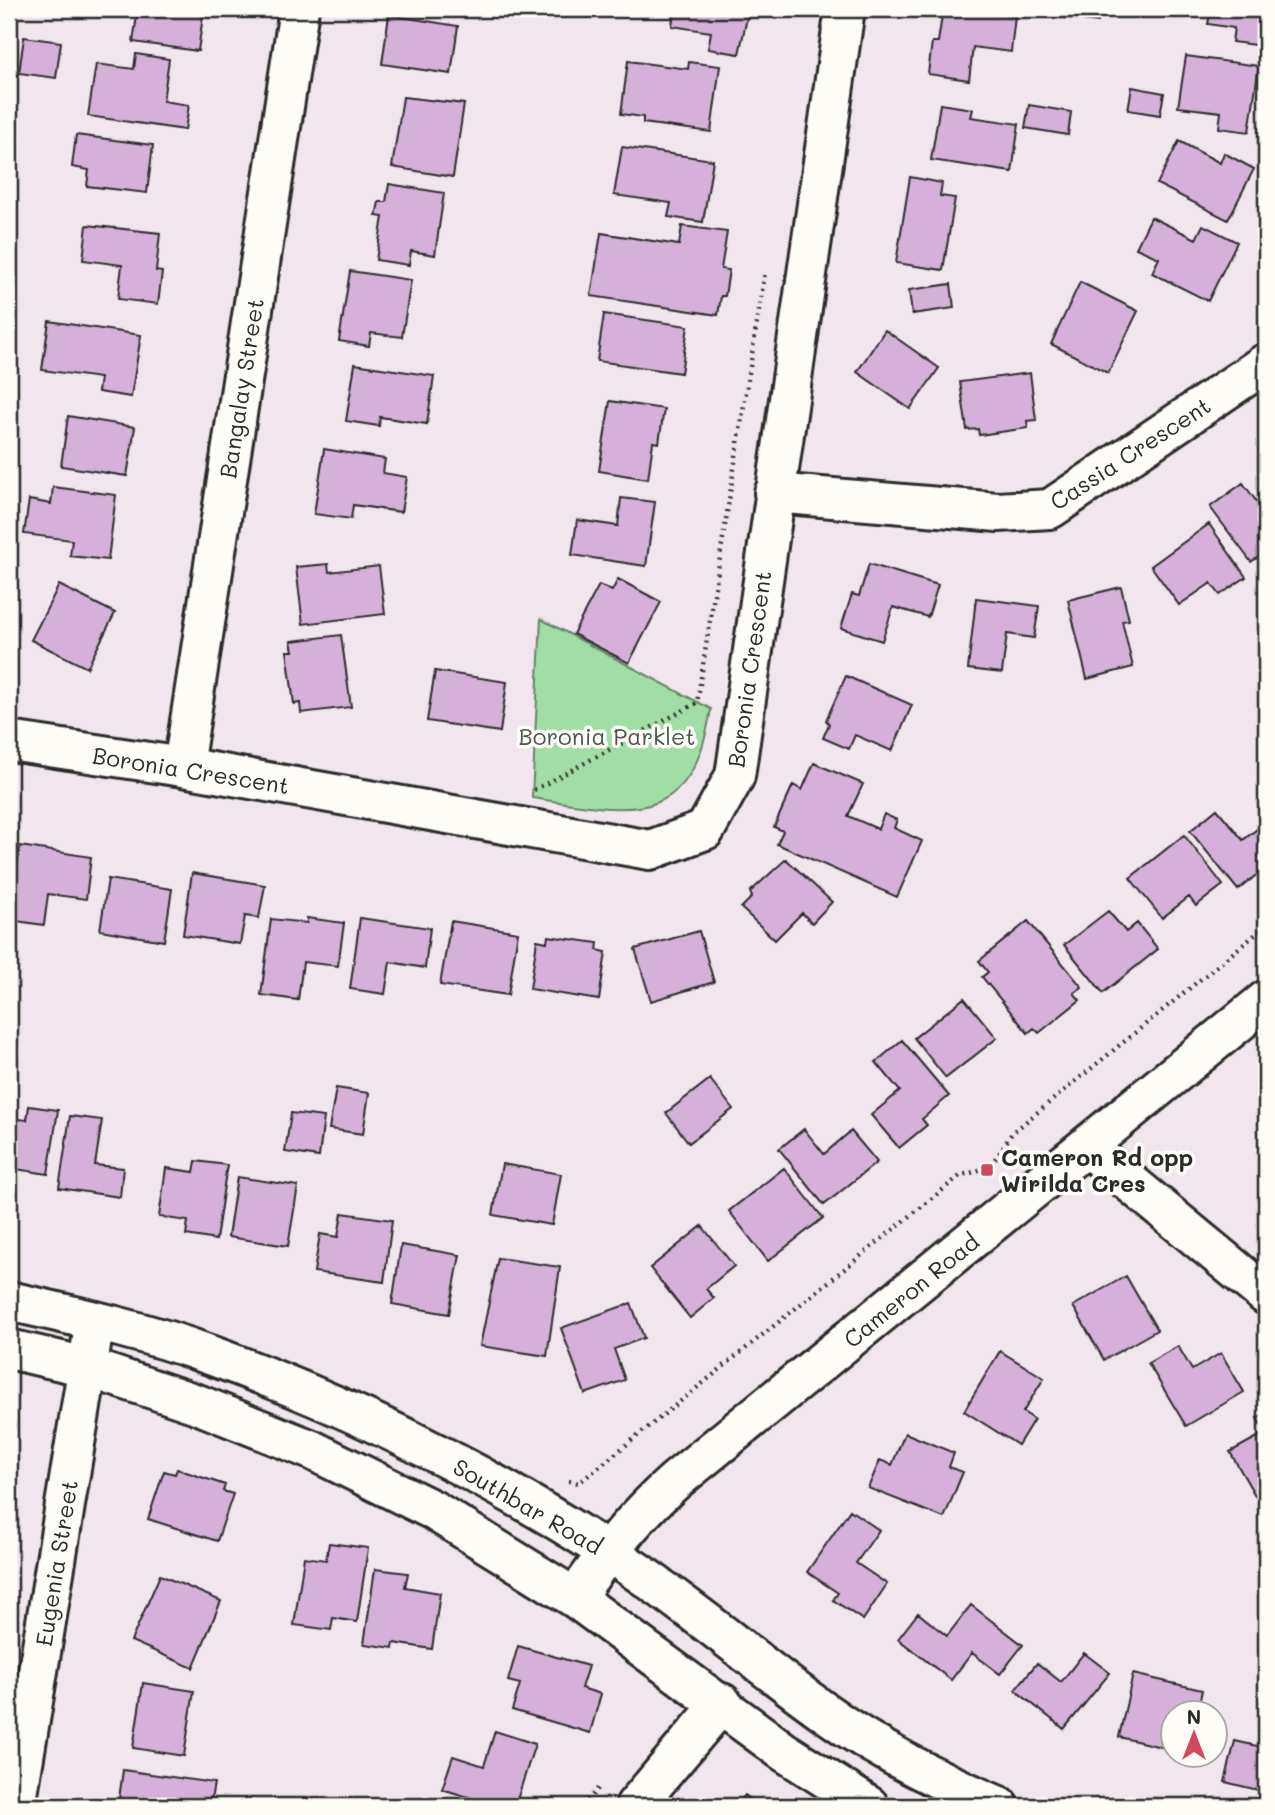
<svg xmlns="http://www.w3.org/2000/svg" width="1275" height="1815" viewBox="0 0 1275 1815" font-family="Mali,sans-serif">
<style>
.green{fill:#a1dea5;stroke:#668468;stroke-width:2}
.building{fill:#d5b1da;stroke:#2b2b2b;stroke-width:2}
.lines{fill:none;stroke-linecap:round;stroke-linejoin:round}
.minor-casing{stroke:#2b2b2b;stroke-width:44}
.tertiary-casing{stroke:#2b2b2b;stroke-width:44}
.secondary-casing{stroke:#2b2b2b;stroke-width:44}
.path{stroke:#2b2b2b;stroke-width:4.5;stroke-dasharray:2 5;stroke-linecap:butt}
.minor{stroke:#fdfcf7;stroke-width:38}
.tertiary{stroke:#fdfcf7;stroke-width:38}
.secondary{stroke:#fdfcf7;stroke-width:38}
.poi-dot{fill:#d1495b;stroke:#fdfcf7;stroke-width:2.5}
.labels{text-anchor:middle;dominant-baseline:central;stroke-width:7;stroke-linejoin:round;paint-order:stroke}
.street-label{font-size:23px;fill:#2b2b2b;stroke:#fdfcf7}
.park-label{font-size:23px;fill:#48584a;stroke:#fdfcf7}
.poi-label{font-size:23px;font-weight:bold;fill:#2b2b2b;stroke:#fdfcf7;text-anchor:start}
</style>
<rect width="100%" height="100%" fill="#f1e6ee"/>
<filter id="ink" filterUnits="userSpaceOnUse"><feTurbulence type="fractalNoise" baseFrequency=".0143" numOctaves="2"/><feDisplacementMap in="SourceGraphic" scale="14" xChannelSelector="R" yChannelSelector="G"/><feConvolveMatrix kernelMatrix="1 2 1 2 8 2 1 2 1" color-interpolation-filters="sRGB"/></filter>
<g filter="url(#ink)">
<path class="green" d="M541,619L711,709C691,831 631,812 532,798Z"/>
<path class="building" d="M138,9H204L198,51L133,42Z
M674,9H749L739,54L708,49L711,32L672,26Z
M943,9L1015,16L1011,52L973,47L969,80L928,74L932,42H938Z
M1043,9H1100L1098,22L1042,15Z
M1211,9H1266L1263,46L1232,42L1234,28L1208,24Z
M389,15L458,26L451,74L382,64Z
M24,37L61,42L56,78L19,73Z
M136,54L169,59L163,101L189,105L185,130L88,116L96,64L134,69Z
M1186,56L1259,66L1249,132L1219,128L1221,112L1178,107Z
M628,61L688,69L689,62L720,66L711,132L643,123V117L621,114Z
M1132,87L1164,93L1160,115L1128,110Z
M403,97L464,104L453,177L392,167Z
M940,104L973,109L971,117L1019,124L1012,172L931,160Z
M1029,105L1071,112L1068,135L1025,128Z
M76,135L153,145L147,193L87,186L89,170L72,167Z
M1179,141L1220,163L1224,153L1254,169L1228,220L1157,184Z
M622,147L713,160L703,222L668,217L671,203L614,195Z
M910,177L942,183L940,196L955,198L943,270L896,263Z
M389,184L444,193L435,255L411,251L409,265L376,260L383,217L376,216L379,202H386Z
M1151,217L1196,239L1203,225L1237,242L1208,301L1152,273L1159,258L1136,248Z
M87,225L160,233L156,271L162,272L158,304L118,299L122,265L83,260Z
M682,226L727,232L721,269L729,270L725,296H721L718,315L591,296L601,233L679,245Z
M350,271L411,280L402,337L371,333L369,346L339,341Z
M1080,282L1138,311L1108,373L1051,344Z
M951,284L954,308L912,314L909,290Z
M604,314L688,326L681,373L597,361Z
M49,321L141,335L131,397L98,392L100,378L42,370Z
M885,330L939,368L910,409L857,372Z
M355,364L434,376L427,424L380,417L379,426L346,421Z
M1030,373L1036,420L1027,421L1028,428L979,435L978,429L967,430L960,382Z
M610,401L664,409L659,443L653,442L648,479L599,471Z
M68,416L135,427L127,476L61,466Z
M324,449L385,459L383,473L407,477L401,512L353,505L351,519L314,514Z
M1243,483L1262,509L1266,506V552L1251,562L1210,507Z
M53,487L116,495L108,560L70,556L72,540L24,534L29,500L51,504Z
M621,498L655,502L646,566L572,555L577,520L618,526Z
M1209,524L1246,577L1220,595L1211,583L1179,605L1151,566Z
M328,564L329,572L379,566L385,614L303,624L296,567Z
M869,564L938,585L928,617L893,607L882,641L841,628L852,594L859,596Z
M618,579L661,602L629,663L573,634L599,585L612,591Z
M59,585L115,613L87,668L31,640Z
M1121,587L1129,620L1122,621L1133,667L1087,679L1068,600Z
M976,598L1039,606L1034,638L1007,634L1002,673L968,669Z
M341,635L351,707L301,713L300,703L294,704L287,651H293L291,641Z
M435,671L507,682L500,732L427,721Z
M846,676L912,705L892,751L855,735L849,749L823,738L829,724L826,720Z
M814,763L863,784L848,816L878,829L884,814L897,820L894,828L922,841L897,897L777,844L783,831L774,827L793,785L802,790Z
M1217,809L1243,840L1266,822V867L1238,890L1190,831Z
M1184,835L1223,885L1196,906L1189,897L1162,918L1130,878Z
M20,846L91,857L86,899L48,894L44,925L9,920Z
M786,859L832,902L812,923L802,913L775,940L741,908L752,897L750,892Z
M192,873L265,885L259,918L245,916L240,944L183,935Z
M108,879L172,889L164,941L100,930Z
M1108,911L1126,932L1137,923L1158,949L1103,993L1064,945Z
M307,918L344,923L338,966L303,962L298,1000L261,995L271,919L307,923Z
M360,918L430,928L425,968L390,962L385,994L350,989Z
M451,921L518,932L508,995L440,985Z
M1028,921L1082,987L1074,993L1080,1000L1039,1033L1034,1028L1028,1033L982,977L988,972L979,961Z
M699,931L714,982L651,1001L635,949Z
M548,936L598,943L597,950L606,952L599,1000L530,989L537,940L547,942Z
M964,998L997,1038L946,1078L914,1038Z
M902,1040L949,1096L922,1119L927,1125L899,1148L871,1115L900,1091L876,1062Z
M710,1079L733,1109L689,1143L666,1113Z
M336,1088L369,1093L363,1134L329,1129Z
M29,1106L58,1110L48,1174L9,1168V1118L27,1120Z
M291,1113L324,1117L319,1157L285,1152Z
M70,1116L102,1120L95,1165L123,1168L120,1197L59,1188Z
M804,1129L824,1154L851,1131L877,1162L824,1205L779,1149Z
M196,1161L227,1165L216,1240L186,1235L188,1221L159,1217L166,1168L194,1172Z
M502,1164L561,1174L552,1225L493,1215Z
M784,1168L823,1218L768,1261L729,1211Z
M237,1177L298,1186L288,1246L228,1237Z
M342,1213L392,1220L384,1282L314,1272L320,1234L338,1237Z
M702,1226L734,1266L706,1289L714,1298L690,1318L650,1268Z
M401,1245L460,1255L449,1314L392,1304Z
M498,1258L560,1267L547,1356L480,1346Z
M1126,1276L1157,1330L1104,1360L1073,1306Z
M631,1303L644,1338L614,1349L625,1380L585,1394L561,1328Z
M1178,1346L1192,1370L1221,1353L1244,1392L1186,1426L1148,1363Z
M1000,1351L1044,1378L1023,1412L1034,1419L1018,1445L964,1411Z
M1266,1413V1491L1256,1497L1230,1452L1265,1433L1257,1418Z
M905,1433L954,1453L949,1467L963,1472L944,1518L868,1488L880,1460L892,1465Z
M177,1469L225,1485L223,1491L233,1494L217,1541L148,1519L164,1471L175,1474Z
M850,1510L879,1530L856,1563L887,1584L863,1620L833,1600L838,1593L807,1572Z
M329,1543L368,1548L357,1622L333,1618L331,1630L294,1625L304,1557L326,1560Z
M375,1569L408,1573L405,1587L440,1593L432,1649L394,1643L393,1648L364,1644Z
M160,1575L221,1601L193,1668L131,1641Z
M971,1605L1023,1645L1000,1674L972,1653L951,1680L898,1639L918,1613L947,1636Z
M518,1646L588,1666L581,1688L601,1694L590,1733L512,1710L520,1684L508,1681Z
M1084,1653L1110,1673L1064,1729L1015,1690L1037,1663L1061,1682Z
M1133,1674L1202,1690L1197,1714H1174V1750L1119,1737Z
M143,1683L194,1691L184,1756L133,1748Z
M495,1731L535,1744L515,1806H498L442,1789L453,1756L484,1766Z
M1235,1741L1266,1748V1792L1225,1782Z
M123,1770L214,1783L210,1806H118Z
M745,1795L760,1806H736Z"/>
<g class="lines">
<defs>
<path id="minor" d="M774,493L998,512L1050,509L1266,363
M9,741L183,767L650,850L705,830L735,776L845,9
M183,767L299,9
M1087,1147L1266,1295
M16,1806L95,1321
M635,1806L722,1703"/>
<path id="tertiary" d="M575,1598C605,1554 635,1516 675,1481L1266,1000"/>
<path id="secondary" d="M9,1301C76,1316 145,1331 210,1355C358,1409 501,1480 632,1568C699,1613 760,1666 826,1713C880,1752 939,1781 999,1806
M9,1349L87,1367L197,1404L312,1450L433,1510L575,1598L783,1751L869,1806"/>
</defs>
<use href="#minor" class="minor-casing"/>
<use href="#tertiary" class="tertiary-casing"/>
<use href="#secondary" class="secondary-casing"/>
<path class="path" d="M534,790L697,703L765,272
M569,1481L579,1483L961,1175C994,1169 996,1158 1012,1133L1266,926
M583,1806L601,1785"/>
<use href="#minor" class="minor"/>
<use href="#tertiary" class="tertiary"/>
<use href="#secondary" class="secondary"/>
</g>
</g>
<rect class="poi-dot" x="980" y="1163" width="14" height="14" rx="3.5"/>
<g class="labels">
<g class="street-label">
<text transform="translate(241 388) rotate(-81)">Bangalay Street</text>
<text transform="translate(1130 453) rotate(-33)">Cassia Crescent</text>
<text transform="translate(749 669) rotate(-82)">Boronia Crescent</text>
<text transform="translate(191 770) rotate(9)">Boronia Crescent</text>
<text transform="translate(911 1290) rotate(-39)">Cameron Road</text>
<text transform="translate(528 1506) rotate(30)">Southbar Road</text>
<text transform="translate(56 1563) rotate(-81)">Eugenia Street</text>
</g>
<g class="park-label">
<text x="607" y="736">Boronia Parklet</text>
</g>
<g class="poi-label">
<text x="1001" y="1157">Cameron Rd opp<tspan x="1001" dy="26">Wirilda Cres</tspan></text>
</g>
</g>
<rect width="1275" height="1815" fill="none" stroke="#fdfcf7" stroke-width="35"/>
<rect x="18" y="18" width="1240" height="1780" fill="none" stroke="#2b2b2b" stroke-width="2.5" filter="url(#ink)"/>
<g transform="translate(1194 1734)"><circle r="33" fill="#fdfcf7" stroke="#a9a8a5" stroke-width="2"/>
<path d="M0-5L12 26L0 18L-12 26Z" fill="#d1495b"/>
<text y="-10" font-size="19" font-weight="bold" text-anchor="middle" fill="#2b2b2b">N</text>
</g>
</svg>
